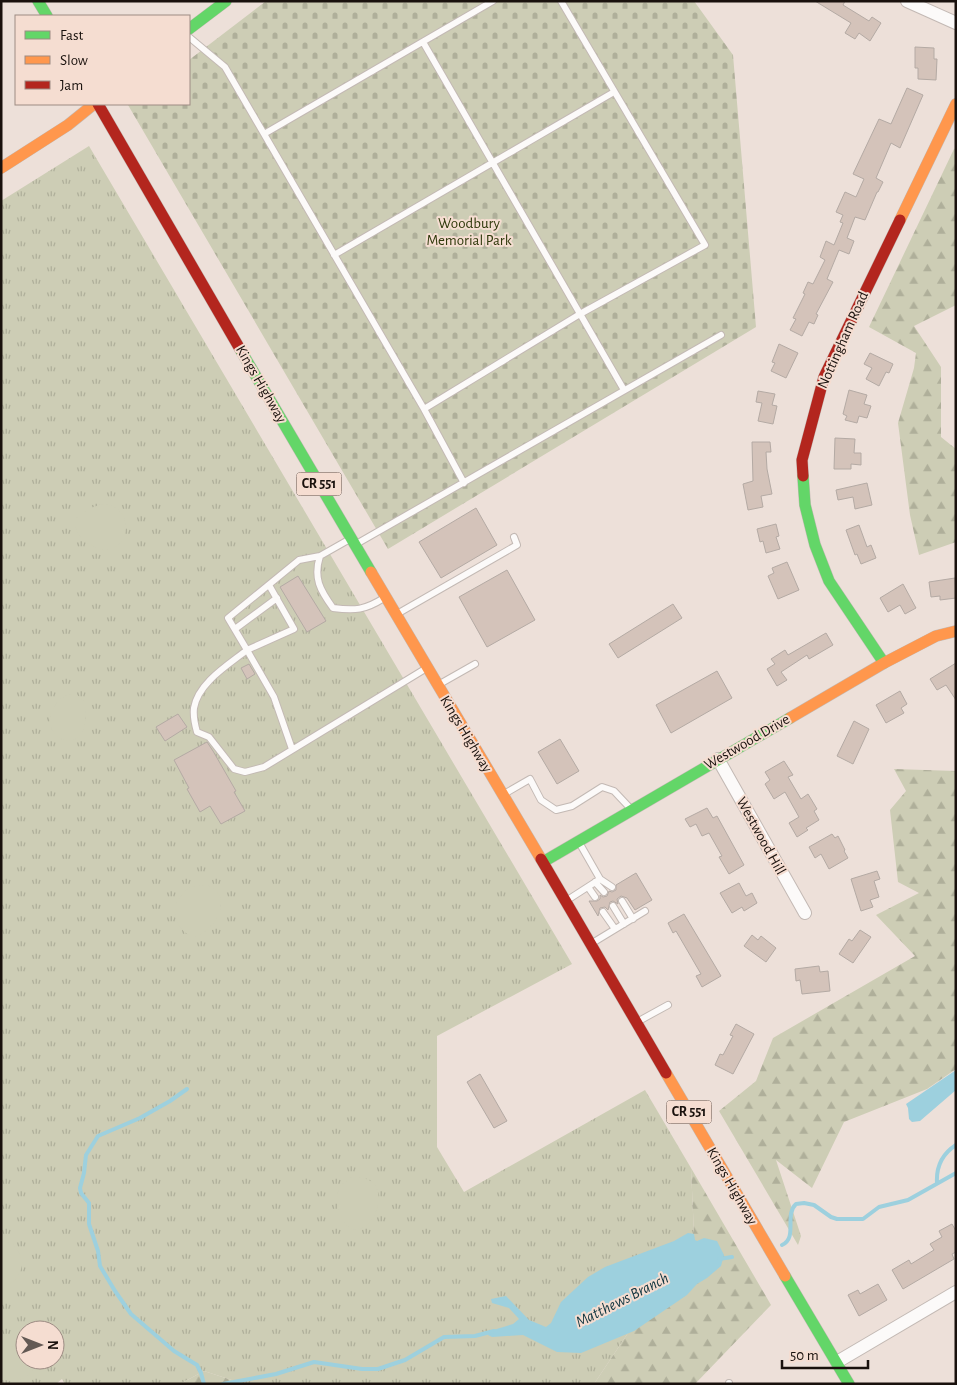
<svg xmlns="http://www.w3.org/2000/svg" width="957" height="1385" viewBox="0 0 957 1385" font-family="'Alegreya Sans',sans-serif">
<style>
.grass{fill:url(#grass-tufts);fill-rule:evenodd}
.forest{fill:url(#forest-firs)}
.cemetery{fill:url(#cemetery-stones)}
.garden{fill:#cdcdb5}
.water{fill:#9dd0de}
.lines{fill:none;stroke-linecap:round;stroke-linejoin:round}
.stream{stroke:#9dd0de;stroke-width:4}
.building{fill:#d4c3ba;stroke:#b4aaa4}
.lane-casing{stroke:#c3b9b4;stroke-width:8}
.street-casing{stroke:#c3b9b4;stroke-width:14}
.fast-casing{stroke:#c3b9b4;stroke-width:12}
.slow-casing{stroke:#c3b9b4;stroke-width:12}
.jam-casing{stroke:#c3b9b4;stroke-width:12}
.lane{stroke:#fcfaf9;stroke-width:6}
.street{stroke:#fcfaf9;stroke-width:12}
.fast{stroke:#63d668;stroke-width:11}
.slow{stroke:#ff974d;stroke-width:11}
.jam{stroke:#b3261e;stroke-width:11}
.labels{text-anchor:middle;dominant-baseline:central;stroke-width:4;stroke-linejoin:round;paint-order:stroke}
.shield{fill:#f5ddd1;stroke:#5b4e48;stroke-width:1}
.shield-label{font-size:14px;font-weight:bold;fill:#19110d}
.park-label{font-size:15px;fill:#2f390b;stroke:#f5ddd1}
.street-label{font-size:15px;fill:#19110d;stroke:#f5ddd1}
.water-label{font-size:16px;font-style:italic;fill:#0f343f;stroke:#f5ddd1}
</style>
<defs>
<pattern id="grass-tufts" width="24" height="20" patternUnits="userSpaceOnUse" patternTransform="scale(1.25)"><rect width="24" height="20" fill="#cdcdb5"/><path d="M3 7l-1-3M5 7V3M7 7l1-3M15 17l-1-3M17 17v-4M19 17l1-3" fill="none" stroke="#afaf9a"/></pattern>
<pattern id="forest-firs" width="22" height="20" patternUnits="userSpaceOnUse" patternTransform="scale(1.25)"><rect width="22" height="20" fill="#cdcdb5"/><path d="M5 1l3.5 6h-7zM16 11l3.5 6h-7z" fill="#afaf9a"/></pattern>
<pattern id="cemetery-stones" width="16" height="16" patternUnits="userSpaceOnUse" patternTransform="scale(1.25)"><rect width="16" height="16" fill="#cdcdb5"/><path d="M2 7V4a2 2 0 0 1 4 0v3zM10 15v-3a2 2 0 0 1 4 0v3z" fill="#afaf9a"/></pattern>
</defs>
<rect width="100%" height="100%" fill="#ede0d9"/>
<path class="grass" d="M89,146L572,964L437,1036V1147L464,1192L645,1090L691,1168L694,1234L594,1384H244L204,1371L180,1384H65L62,1379L56,1384H1V201ZM25,1330H55V1360H25Z"/>
<path class="forest" d="M956,148V305L914,326L941,367V437L956,449V542L919,555L910,515L898,423L914,368L916,353L869,327L954,149Z
M894,769L956,771V1069L927,1089L844,1122L812,1188L776,1160L801,1236L798,1245L719,1111L756,1081L773,1038L915,956L876,915L919,893L898,882L890,810L906,791Z
M691,1168L771,1305L695,1384H594L694,1234Z
M204,1371L244,1384H180Z"/>
<path class="cemetery" d="M266,1H694L733,55L756,327L388,549L128,105L130,104H189V60Z"/>
<path class="garden" d="M102,504C135,506 131,547 107,550C100,551 95,546 89,544C79,539 74,530 76,518L88,509Z
M72,694H76L85,702C93,766 34,738 54,707C59,699 63,696 72,694Z
M207,885C236,896 214,933 193,937C172,928 168,903 188,889C193,885 201,886 207,885Z
M356,1177C403,1178 366,1255 343,1221C336,1211 336,1199 339,1187L350,1178Z
M3,1241L13,1243C16,1249 21,1254 22,1261C23,1272 13,1288 1,1286V1242Z
M25,1345V1360H39C36,1368 27,1378 18,1381C13,1383 6,1380 1,1379V1352L10,1347Z"/>
<path class="water" d="M956,1070V1090L920,1121L912,1122L909,1119L908,1108L906,1104Z
M688,1233L694,1234L695,1240L697,1241L704,1238L717,1241L724,1255L721,1266L707,1278L697,1284L687,1295L634,1331L581,1353L557,1352L523,1335L492,1337L488,1335L490,1331L513,1324L519,1319L509,1308L492,1303L491,1299L506,1296L529,1320L546,1327L551,1323L561,1302L588,1277L605,1267L674,1241Z"/>
<g class="lines">
<path class="stream" d="M187,1089L170,1101L140,1118L98,1136L86,1155L84,1173L80,1188L81,1193L89,1203V1224L98,1251L100,1266L115,1291L131,1314L174,1351L197,1365L201,1373L204,1384
M937,1183C936,1166 942,1154 956,1145
M782,1245C798,1238 784,1215 796,1204L804,1203L814,1205L831,1217L837,1219H863L879,1207L908,1200L956,1173
M719,1259L732,1257
M223,1384L276,1374L314,1362L362,1369H378L405,1360L444,1337L475,1336L494,1331"/>
</g>
<path class="building" d="M815,1H845L843,5L869,21L872,17L881,23L870,41L859,33L855,39L845,33L851,23Z
M915,47L934,48V59H937L936,80L918,79V68H915Z
M907,88L923,95L900,148L891,143L876,178L883,182L878,192H877L865,220L855,217L847,238L854,241L849,254L839,250L827,279L833,282L816,314L818,315L814,324L809,322L802,336L790,330L796,319L793,318L805,294L803,293L808,282L813,284L825,260L820,257L826,241L834,245L843,223L840,222L843,215L836,212L845,192L856,197L864,179L853,174L879,119L891,124Z
M779,344L798,353L786,378L771,371L775,363L772,362Z
M870,353L893,364L889,373L886,372L879,386L866,379L872,368L864,364Z
M849,390L867,395L864,404L871,406L867,418L859,416L857,423L845,420L847,416L843,414Z
M758,391L775,394L772,405L777,406L773,424L758,421L762,403L756,402Z
M835,438L855,439L854,453H861V465L851,464V469H834Z
M752,442H770L771,452H766L767,469L772,494L761,496L763,507L748,510L743,484L753,481Z
M867,483L872,505L855,509L853,497L838,500L836,490Z
M476,508L497,545L441,578L419,542Z
M776,524L779,536L776,537L780,549L766,553L763,541L760,542L757,529Z
M859,525L867,547L871,545L876,558L861,564L857,554L855,555L846,530Z
M787,562L799,590L778,599L768,576L774,573L772,568Z
M507,570L535,620L487,647L459,597Z
M298,576L326,621L307,632L280,587Z
M955,578L956,598L940,600V596L931,597L929,582Z
M903,584L916,608L905,614L900,605L888,612L880,598Z
M673,604L682,618L618,658L609,644Z
M826,633L833,645L809,659L807,655L781,672L787,680L777,686L767,669L775,664L771,659L785,650L788,655Z
M956,663V700L946,685L937,690L930,679Z
M249,664L255,674L247,679L241,668Z
M717,671L732,698L671,733L656,705Z
M900,691L907,704L901,708L904,713L886,723L876,705Z
M178,714L187,727L165,741L156,727Z
M854,721L869,729L853,764L837,756Z
M560,739L579,771L557,784L538,752Z
M207,742L213,751L236,791L234,792L245,811L221,824L210,806L200,812L187,789L189,788L174,760Z
M784,761L793,775L788,777L801,799L808,794L817,809L814,811L819,820L806,828L808,830L797,837L789,823L799,817L785,792L774,799L765,784L770,780L765,772Z
M707,808L713,818L717,816L744,865L729,874L719,857L722,856L709,833L702,836L696,824L690,827L685,819Z
M832,834L835,838L838,836L845,850L844,851L848,858L829,869L821,854L815,858L809,847Z
M877,871L880,879L874,881L879,897L870,900L873,907L861,911L851,879Z
M636,873L652,900L635,910L627,898L621,896L617,899L618,904L613,901L610,902L608,910L605,907L600,908L598,916L589,901H597L600,899V895L603,897L607,896L609,891L612,892L616,890V885Z
M739,883L746,896L752,893L757,903L744,911L742,907L732,913L720,893Z
M684,914L721,976L702,987L696,976L701,974L676,931L673,933L668,923Z
M860,930L871,937L853,963L839,954L849,939L852,941Z
M752,935L758,940L761,936L776,948L766,962L744,946Z
M819,966L820,972L828,971L830,991L802,994L800,980L796,981L795,969Z
M736,1024L754,1034L733,1074L715,1065L720,1054L723,1055L733,1036L730,1035Z
M480,1074L507,1121L494,1128L467,1082Z
M952,1224L956,1231V1252L952,1254L954,1259L903,1289L892,1270L909,1260L911,1264L934,1250L930,1244L942,1237L939,1231Z
M878,1284L887,1300L859,1316L848,1295L858,1290L860,1294Z"/>
<g class="lines">
<defs>
<path id="lane" d="M189,37L225,67L424,409L464,483
M423,42L624,390
M264,134L493,1
M334,255L614,92
M424,409L580,314L705,245L561,1
M350,539L320,556C313,578 320,590 333,608C355,611 365,610 384,598
M358,543L721,335
M320,556L299,560L228,618L247,650C228,665 198,683 194,708C193,716 195,725 197,732L209,737L234,769L245,772L264,767L425,669
M269,585L294,629L247,650L274,697L292,749
M397,614L517,545L514,537
M235,629L277,598
M438,685L475,664
M504,794L530,779L541,800L556,810L572,806L602,787L614,791L630,808
M600,879L612,887
M595,882L604,892
M588,887L595,897
M569,899L600,879L580,844
M622,901L633,919
M613,906L624,924
M603,912L615,929
M594,942L645,911
M637,1022L668,1005
M729,1383V1384"/>
<path id="street" d="M907,1L956,23
M718,759L805,913
M837,1362L956,1292"/>
<path id="fast" d="M38,1L47,16
M189,29L226,1
M240,349L371,572
M803,476L805,505L815,545L829,581L884,663
M543,862L790,718
M785,1276L849,1384"/>
<path id="slow" d="M1,168L68,125L94,104
M900,220L956,104
M371,572L541,859
M790,718L884,663L936,636L956,631
M666,1073L785,1276"/>
<path id="jam" d="M98,104L240,349
M803,476L802,460L824,377L900,220
M541,859L666,1073"/>
</defs>
<use href="#lane" class="lane-casing"/>
<use href="#street" class="street-casing"/>
<use href="#fast" class="fast-casing"/>
<use href="#slow" class="slow-casing"/>
<use href="#jam" class="jam-casing"/>
<use href="#lane" class="lane"/>
<use href="#street" class="street"/>
<use href="#fast" class="fast"/>
<use href="#slow" class="slow"/>
<use href="#jam" class="jam"/>
</g>
<g class="labels">
<g class="shield">
<rect x="296.5" y="472.5" width="45" height="23" rx="4"/>
<rect x="666.5" y="1100.5" width="45" height="23" rx="4"/>
</g>
<g class="shield-label">
<text x="319" y="484">CR 551</text>
<text x="689" y="1112">CR 551</text>
</g>
<g class="park-label">
<text x="469" y="223">Woodbury<tspan x="469" dy="17">Memorial Park</tspan></text>
</g>
<g class="street-label">
<text transform="translate(843 340) rotate(-66)">Nottingham Road</text>
<text transform="translate(261 384) rotate(60)">Kings Highway</text>
<text transform="translate(466 734) rotate(59)">Kings Highway</text>
<text transform="translate(747 742) rotate(-30)">Westwood Drive</text>
<text transform="translate(761 836) rotate(61)">Westwood Hill</text>
<text transform="translate(732 1186) rotate(60)">Kings Highway</text>
</g>
<g class="water-label">
<text transform="translate(622 1300) rotate(-27)">Matthews Branch</text>
</g>
</g>
<rect width="957" height="1385" fill="none" stroke="#19110d" stroke-width="5"/>
<rect x="15" y="15" width="175" height="90" fill="#f5ddd1" stroke="#9d8b83"/>
<rect x="25" y="31" width="25" height="8" fill="#63d668" stroke="#9d8b83"/>
<text x="60" y="40" font-size="15" fill="#19110d">Fast</text>
<rect x="25" y="56" width="25" height="8" fill="#ff974d" stroke="#9d8b83"/>
<text x="60" y="65" font-size="15" fill="#19110d">Slow</text>
<rect x="25" y="81" width="25" height="8" fill="#b3261e" stroke="#9d8b83"/>
<text x="60" y="90" font-size="15" fill="#19110d">Jam</text>
<g transform="translate(40 1345) rotate(90)"><circle r="24" fill="#f5ddd1" stroke="#9d8b83"/>
<path d="M0-4L9 19L0 12L-9 19Z" fill="#635954"/>
<text y="-8" font-size="14" font-weight="bold" text-anchor="middle" fill="#19110d">N</text>
</g>
<path d="M782 1360v8h86v-8" fill="none" stroke="#19110d" stroke-width="2.5"/>
<text x="790" y="1360" font-size="15" fill="#19110d" stroke="#f5ddd1" stroke-width="4" paint-order="stroke">50 m</text>
</svg>
